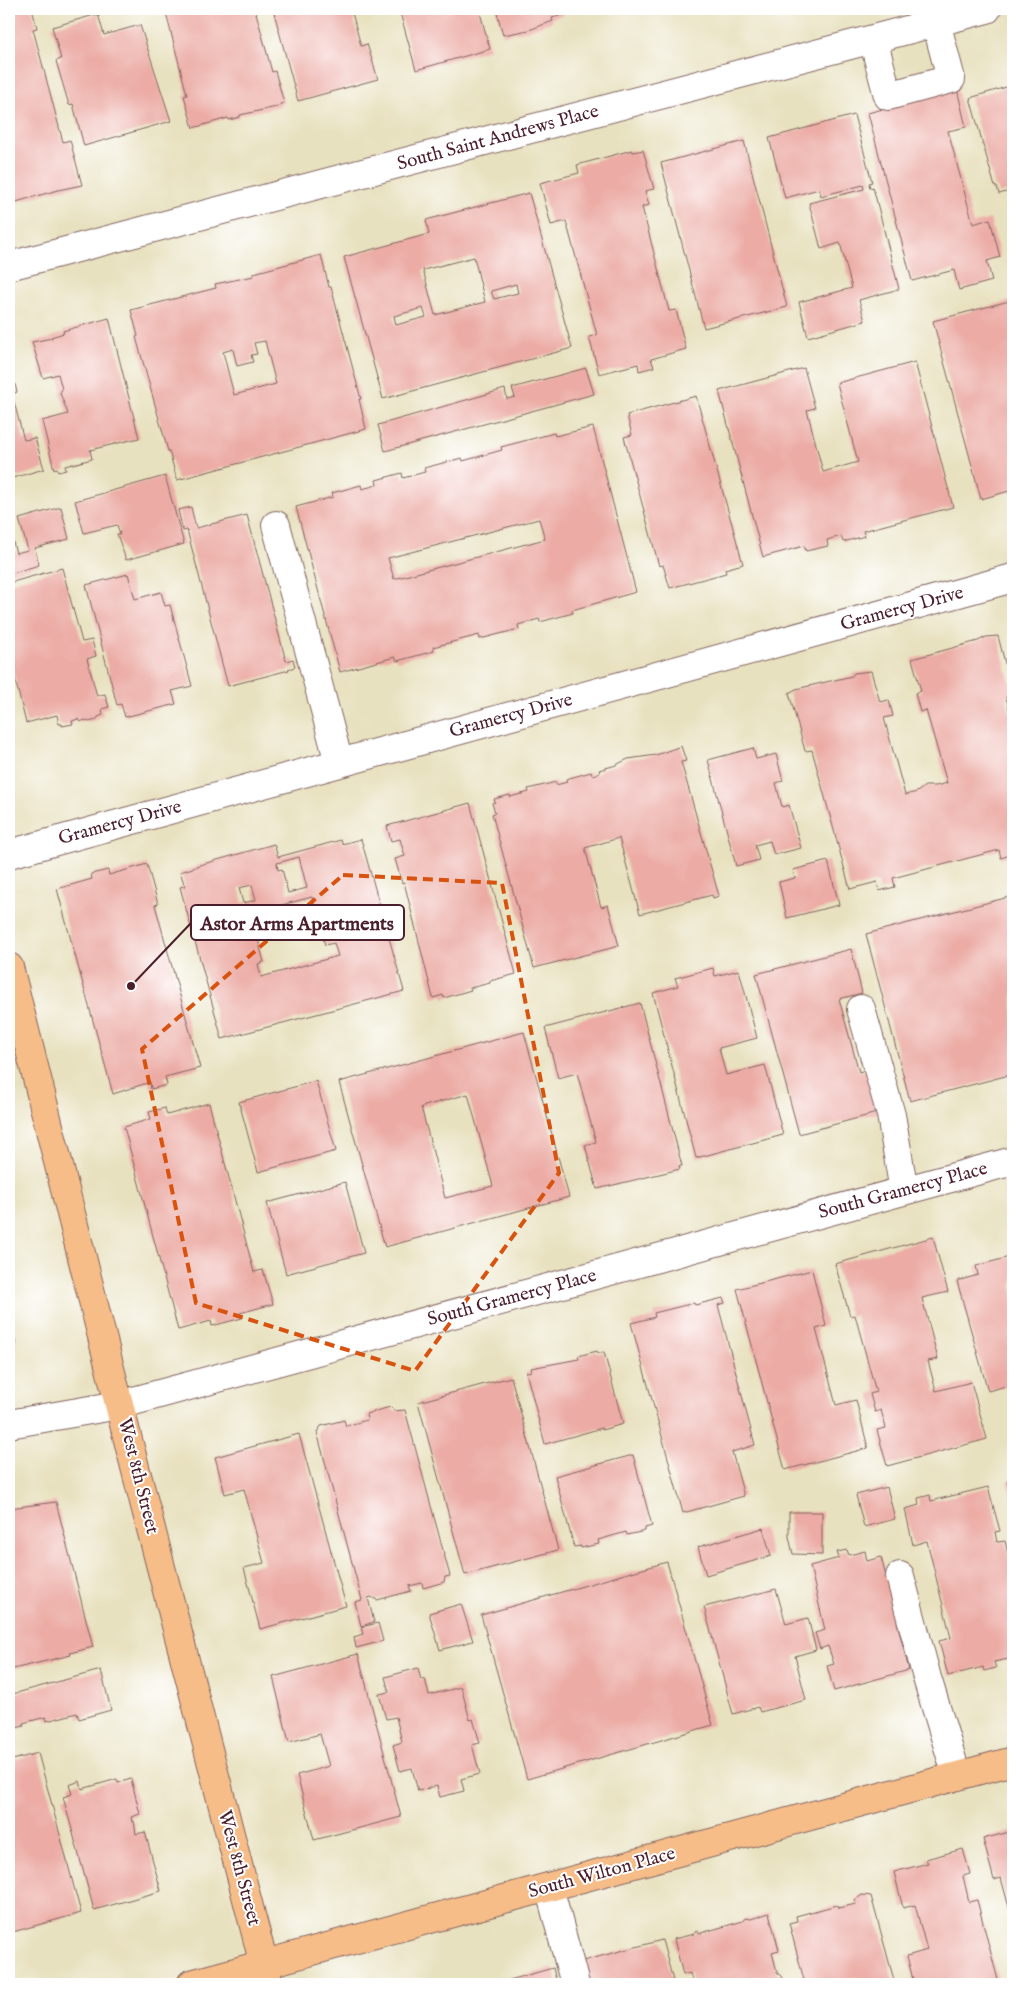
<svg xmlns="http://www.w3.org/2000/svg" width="1022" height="1993" viewBox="0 0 1022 1993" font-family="'IM FELL English',serif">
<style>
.building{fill:#ecaca5;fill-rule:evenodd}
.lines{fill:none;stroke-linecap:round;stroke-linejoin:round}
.minor-casing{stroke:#81635f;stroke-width:30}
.major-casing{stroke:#81635f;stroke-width:30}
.minor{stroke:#fff;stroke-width:28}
.major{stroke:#f7bd88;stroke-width:28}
.marked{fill:none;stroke:#d8530f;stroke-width:4;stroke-dasharray:10 6;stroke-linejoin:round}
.labels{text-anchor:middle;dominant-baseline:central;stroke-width:4;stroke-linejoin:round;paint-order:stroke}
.street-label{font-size:19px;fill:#4a1f2b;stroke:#fff}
.leader{fill:none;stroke:#4a1f2b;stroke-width:2}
.callout-dot{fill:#4a1f2b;stroke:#fff;stroke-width:2}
.callout{fill:#fff;stroke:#4a1f2b;stroke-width:2}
.callout-label{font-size:20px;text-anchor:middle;font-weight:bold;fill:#4a1f2b}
</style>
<rect width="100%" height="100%" fill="#fff"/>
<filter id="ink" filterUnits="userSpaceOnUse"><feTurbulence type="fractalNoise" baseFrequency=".02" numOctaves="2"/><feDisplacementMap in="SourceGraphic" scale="10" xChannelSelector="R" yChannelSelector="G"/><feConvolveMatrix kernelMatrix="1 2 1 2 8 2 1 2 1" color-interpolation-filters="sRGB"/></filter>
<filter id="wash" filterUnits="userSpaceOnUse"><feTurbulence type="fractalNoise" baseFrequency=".0096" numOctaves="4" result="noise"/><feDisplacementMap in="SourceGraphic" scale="20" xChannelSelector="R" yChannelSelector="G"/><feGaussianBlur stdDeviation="1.12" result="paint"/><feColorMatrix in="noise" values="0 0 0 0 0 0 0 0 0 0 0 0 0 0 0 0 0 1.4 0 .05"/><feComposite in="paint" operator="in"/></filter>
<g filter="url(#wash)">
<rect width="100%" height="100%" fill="#e8e1bf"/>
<g id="blocks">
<path class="building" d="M9,9H32L37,28L33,29L63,142L70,140L82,185L58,190L9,204Z
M165,9H255L272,72L275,71L284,103L280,104L281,106L240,115V117L229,120L228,118L193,128L184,96L187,95Z
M273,9H351L361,46L367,44L378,79L298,101Z
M399,9H479L490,49L416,70Z
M496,9H564L565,14L552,18L553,21L529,30L503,35Z
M98,14L104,35L140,25L171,121L84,146L73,104L69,105L56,61L61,59L52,27Z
M1013,85V190L999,194L997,187H995L970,98Z
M957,89L966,127L948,131L973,224L990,219L1000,257L987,261L992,281L959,290L954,270L912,281L868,113Z
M854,115L872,182L869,183L870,188L873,187L899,289L859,300L865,321L808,337L799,302L852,288L840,243L821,249L809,203L864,189L863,185L821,196L819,189L785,198L769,138Z
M744,141L787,307L704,328L661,163Z
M632,150L633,152L643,150L654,189L645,191L649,205L642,207L669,311L676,310L686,349L651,359L654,367L639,371L638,364L599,374L589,337L597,335L566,221L551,225L540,183L579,173L577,165Z
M529,193L572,348L383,399L344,257L429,234L426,220ZM474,257L485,302L435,315L423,270ZM516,284L518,293L494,299L491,291ZM423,308L426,317L396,325L394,316Z
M321,255L329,287H331L361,399H359L366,429L177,480L169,451H168L136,337L138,336L131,310L216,288L215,284L254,276V273ZM265,341L276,384L234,395L223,352L233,349L237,366L253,362L251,355L257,354L254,343Z
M1013,300V490L981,499L933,321Z
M109,318L139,438L90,450L92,459L65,466L66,470L58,472L57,468L54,469L42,421L68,414L60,393L62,389L58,374L43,378L32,342L52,338L51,337L64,333L63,331Z
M9,362L17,392L12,394L24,440L35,438L44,469L9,479Z
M915,362L953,507L863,531L865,536L843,542L841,536L827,540L828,546L806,551L804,546L763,557L719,391L804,368L815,408L807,410L823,472L858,462L837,383Z
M586,368L594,394L385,451L378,425L505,389L507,399L515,397L512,388Z
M696,396L743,564L725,569L726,573L670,588L663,565L659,566L624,437L632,435L627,415Z
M593,427L636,592L572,610L573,613L540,622L539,619L518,625L519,629L480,639L479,635L433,647L434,651L397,661L395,657L340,672L296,507L333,497L332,493L361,485L362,489L377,485L376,480L402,473L403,478L425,472L424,468L462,458L463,461L502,450L501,447L554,433L555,436ZM539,519L545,539L394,579L388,558Z
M165,476L184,544L126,560L117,534H120L117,525L84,533L75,501Z
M61,507L69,539L35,548L39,565L9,574V528L16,553L28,550L19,519Z
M191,507L196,528L247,515L286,661L293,659L295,667L288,669L289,670L228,686L187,530L183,531L178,510Z
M62,568L82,642L92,640L96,656L87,659L97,696L105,694L109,707L102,709L103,715L98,717L96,720L89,722L85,720L80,722L78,719L72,721L73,724L62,726V724H59L57,715L26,723L9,655V583Z
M128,574L135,599L161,592L165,606L170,605L192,686L172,691L176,704L125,717L121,704L117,705L86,585Z
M998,636L1013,694L1006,697L1013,725V854L1001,858L999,850L893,878L895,887L879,891L877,882L850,889L812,750L805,751L789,693L796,689L852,676L854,673L871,671L880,702L889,700L893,716L884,718L905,795L917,792L925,786H936L947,783L926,710L920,712L915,693L921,691L912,659L978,641L986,637Z
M681,746L686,761L681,762L719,896L713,898L712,895L640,914L619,838L585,848L601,907L608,905L619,946L534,968L492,814L495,813L492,803L495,802L494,799L510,795V797L529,792L528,789L556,782V785L567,782L566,779L591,772L592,775L600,773L599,770L616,765L628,759L656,755Z
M753,748L756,759L776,754L783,781L776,783L782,807L789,805L801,848L774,855L770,841L755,845L759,860L736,866L708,760Z
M470,803L516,974L490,981V983L470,988L471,990L444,998L443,995L433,998L404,882L402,883L395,859L405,856L400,839L391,841L387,826Z
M361,839L404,991L222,1039L180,887L185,886L180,872L196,867V866L274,844L278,857L341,840L342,844ZM299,857L307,888L288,893L282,869L278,870L277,863ZM252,885L256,900L243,903L239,888ZM312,897L325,945L334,943L338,956L261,977L258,964L264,962L251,913Z
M828,861L839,905L787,918L779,882L795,878L793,870Z
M147,864L158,904L155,905L200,1068L165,1077L167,1085L151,1089L150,1082L113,1094L57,889L92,879L91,874L108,870L109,875Z
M1013,896V1074L910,1101L866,934Z
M851,949L862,993L839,999L859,1072L873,1068L884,1111L799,1134L756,974Z
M713,968L715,976L739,970L757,1038L719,1048L726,1075L765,1065L783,1135L696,1158L653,993L678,986L675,978Z
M640,1003L682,1166H679L680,1169L597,1189L585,1145L596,1142L577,1073L558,1078L545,1028Z
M524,1032L569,1197L385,1247L339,1082ZM468,1094L493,1186L445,1198L421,1107Z
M316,1081L336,1151L258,1172L239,1102Z
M209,1103L254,1272L263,1270L273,1304L240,1313L242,1318L212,1326L211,1321L178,1330L124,1127L151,1119L149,1112L165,1108L167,1115Z
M345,1182L364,1253L286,1274L267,1203Z
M933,1237L948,1292L922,1298L938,1359L928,1361L936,1391L971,1382L987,1439L887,1466L877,1430L886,1428L881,1410L875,1412L870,1394L876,1392L855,1315L850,1316L835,1264Z
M1013,1256V1384L988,1391L957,1281L978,1275L976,1266Z
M812,1270L826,1326L816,1329L836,1405L856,1400L868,1448L785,1470L737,1289Z
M723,1298L725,1303L718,1305L755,1445L732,1452L744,1496L683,1513L631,1323L655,1317L654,1313L694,1303L695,1305Z
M9,1318L16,1345H9Z
M597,1351L598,1353L604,1352L623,1424L602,1430V1428L545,1444L526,1372L532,1371L531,1368L579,1359L578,1356Z
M511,1377L558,1550L465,1575L418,1402Z
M390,1407L394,1411L405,1410L450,1576L445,1577L444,1582L423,1588L422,1583L409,1586L411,1591L377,1600L371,1597L368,1598L374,1622L361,1626L355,1602L362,1600L317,1432L321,1426L344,1420L346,1426L367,1420L366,1414Z
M299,1434L346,1606L260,1629L244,1568L264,1563L244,1489L225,1494L215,1457Z
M633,1455L652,1526L645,1528V1531L627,1535L626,1532L598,1540L599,1544L581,1548V1546L574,1547L555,1476Z
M1013,1479V1500L1007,1481Z
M887,1487L895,1519L864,1527L856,1495Z
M988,1487L1000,1531L995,1532L997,1542L1005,1541L1013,1574V1658L994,1662L996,1668L984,1671L983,1667L948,1676L939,1641L951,1638L927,1541L913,1545L905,1509L919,1505L918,1498L930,1495L931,1501Z
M56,1502L93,1647L70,1653L71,1655L9,1670V1508Z
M789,1512H822V1555L793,1554L789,1537Z
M763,1528L771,1556L706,1575L698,1547Z
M847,1550L849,1555L865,1551L867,1561L881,1557L895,1612L899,1611L901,1621L897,1622L909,1670L834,1691L827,1666L834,1664L828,1646L820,1649L815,1633L825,1630L810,1566L839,1558L837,1552Z
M667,1562L713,1725L527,1779L481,1615Z
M776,1589L786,1624L808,1618L816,1650L795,1656L806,1700L760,1712L758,1707L733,1714L704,1607Z
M461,1604L473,1641L440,1650L429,1613Z
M378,1623L383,1641L356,1648L354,1637L363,1634L361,1627Z
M358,1654L401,1817L314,1840L297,1775L329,1766L320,1734L289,1742L273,1677Z
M418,1668L421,1680L425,1679L429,1695L461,1687L470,1720L473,1719L480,1743L472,1745L480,1774L461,1779L464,1791L440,1797L437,1786L418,1791L412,1768L400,1771L393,1745L402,1742L396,1717L386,1719L379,1694L389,1692L385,1677Z
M101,1670L111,1710L79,1719L77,1713L47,1721L46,1717L23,1723L24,1726L9,1730V1695Z
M38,1753L81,1913L9,1933V1761Z
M117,1779L118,1783L131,1779L140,1814L131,1817L132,1822L134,1821L136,1834L145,1832L161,1891L94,1910L63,1797L72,1794L69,1785L80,1781L82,1789Z
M1013,1831V1922L1001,1878L994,1880L983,1839Z
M963,1849L970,1874L963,1876L969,1902L977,1900L999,1984H914L907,1956L927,1950L915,1905L903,1908L894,1872L928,1863L926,1859Z
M862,1895L871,1896L895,1984H805L789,1923L797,1921L796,1916L837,1905L838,1908L856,1904L855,1900Z
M769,1913L779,1950L772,1952L777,1972L782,1976L785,1984H693L690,1973L683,1975L674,1939L694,1934L696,1931L701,1933L743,1921L745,1918L751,1919Z
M662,1940L674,1984H585L579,1962Z
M553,1968L557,1984H495Z"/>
</g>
</g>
<g filter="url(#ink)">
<use href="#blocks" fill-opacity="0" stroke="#81635f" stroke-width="1"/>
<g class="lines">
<defs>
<path id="minor" d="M873,39L888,96L951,79L936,22
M9,266L987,9
M276,525L339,763
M9,854L1013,578
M861,1009L891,1115L904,1191
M9,1424L119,1405L1013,1161
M900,1576L927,1678L957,1776
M549,1887L575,1984"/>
<path id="major" d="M9,967L129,1444L269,1984
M191,1984L1013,1761"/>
</defs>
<use href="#minor" class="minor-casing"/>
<use href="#major" class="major-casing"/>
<use href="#minor" class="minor"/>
<use href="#major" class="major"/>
</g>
</g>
<path class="marked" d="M343,875L502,883L559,1173L415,1371L196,1303L142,1049Z"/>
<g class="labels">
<g class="street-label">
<text transform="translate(498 138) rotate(-15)">South Saint Andrews Place</text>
<text transform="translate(902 609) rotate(-15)">Gramercy Drive</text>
<text transform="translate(511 716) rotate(-15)">Gramercy Drive</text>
<text transform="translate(120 823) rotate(-15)">Gramercy Drive</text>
<text transform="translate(903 1191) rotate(-15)">South Gramercy Place</text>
<text transform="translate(512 1298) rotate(-15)">South Gramercy Place</text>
<text transform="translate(138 1476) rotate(76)">West 8th Street</text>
<text transform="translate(239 1868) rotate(75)">West 8th Street</text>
<text transform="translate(602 1873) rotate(-15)">South Wilton Place</text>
</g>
</g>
<path class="leader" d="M131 986L191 923"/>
<circle class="callout-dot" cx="131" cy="986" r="5"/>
<rect class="callout" x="191" y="905" width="213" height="35" rx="5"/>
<g class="callout-label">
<text x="297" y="930">Astor Arms Apartments</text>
</g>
<rect width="1022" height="1993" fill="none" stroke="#fff" stroke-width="30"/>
</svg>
